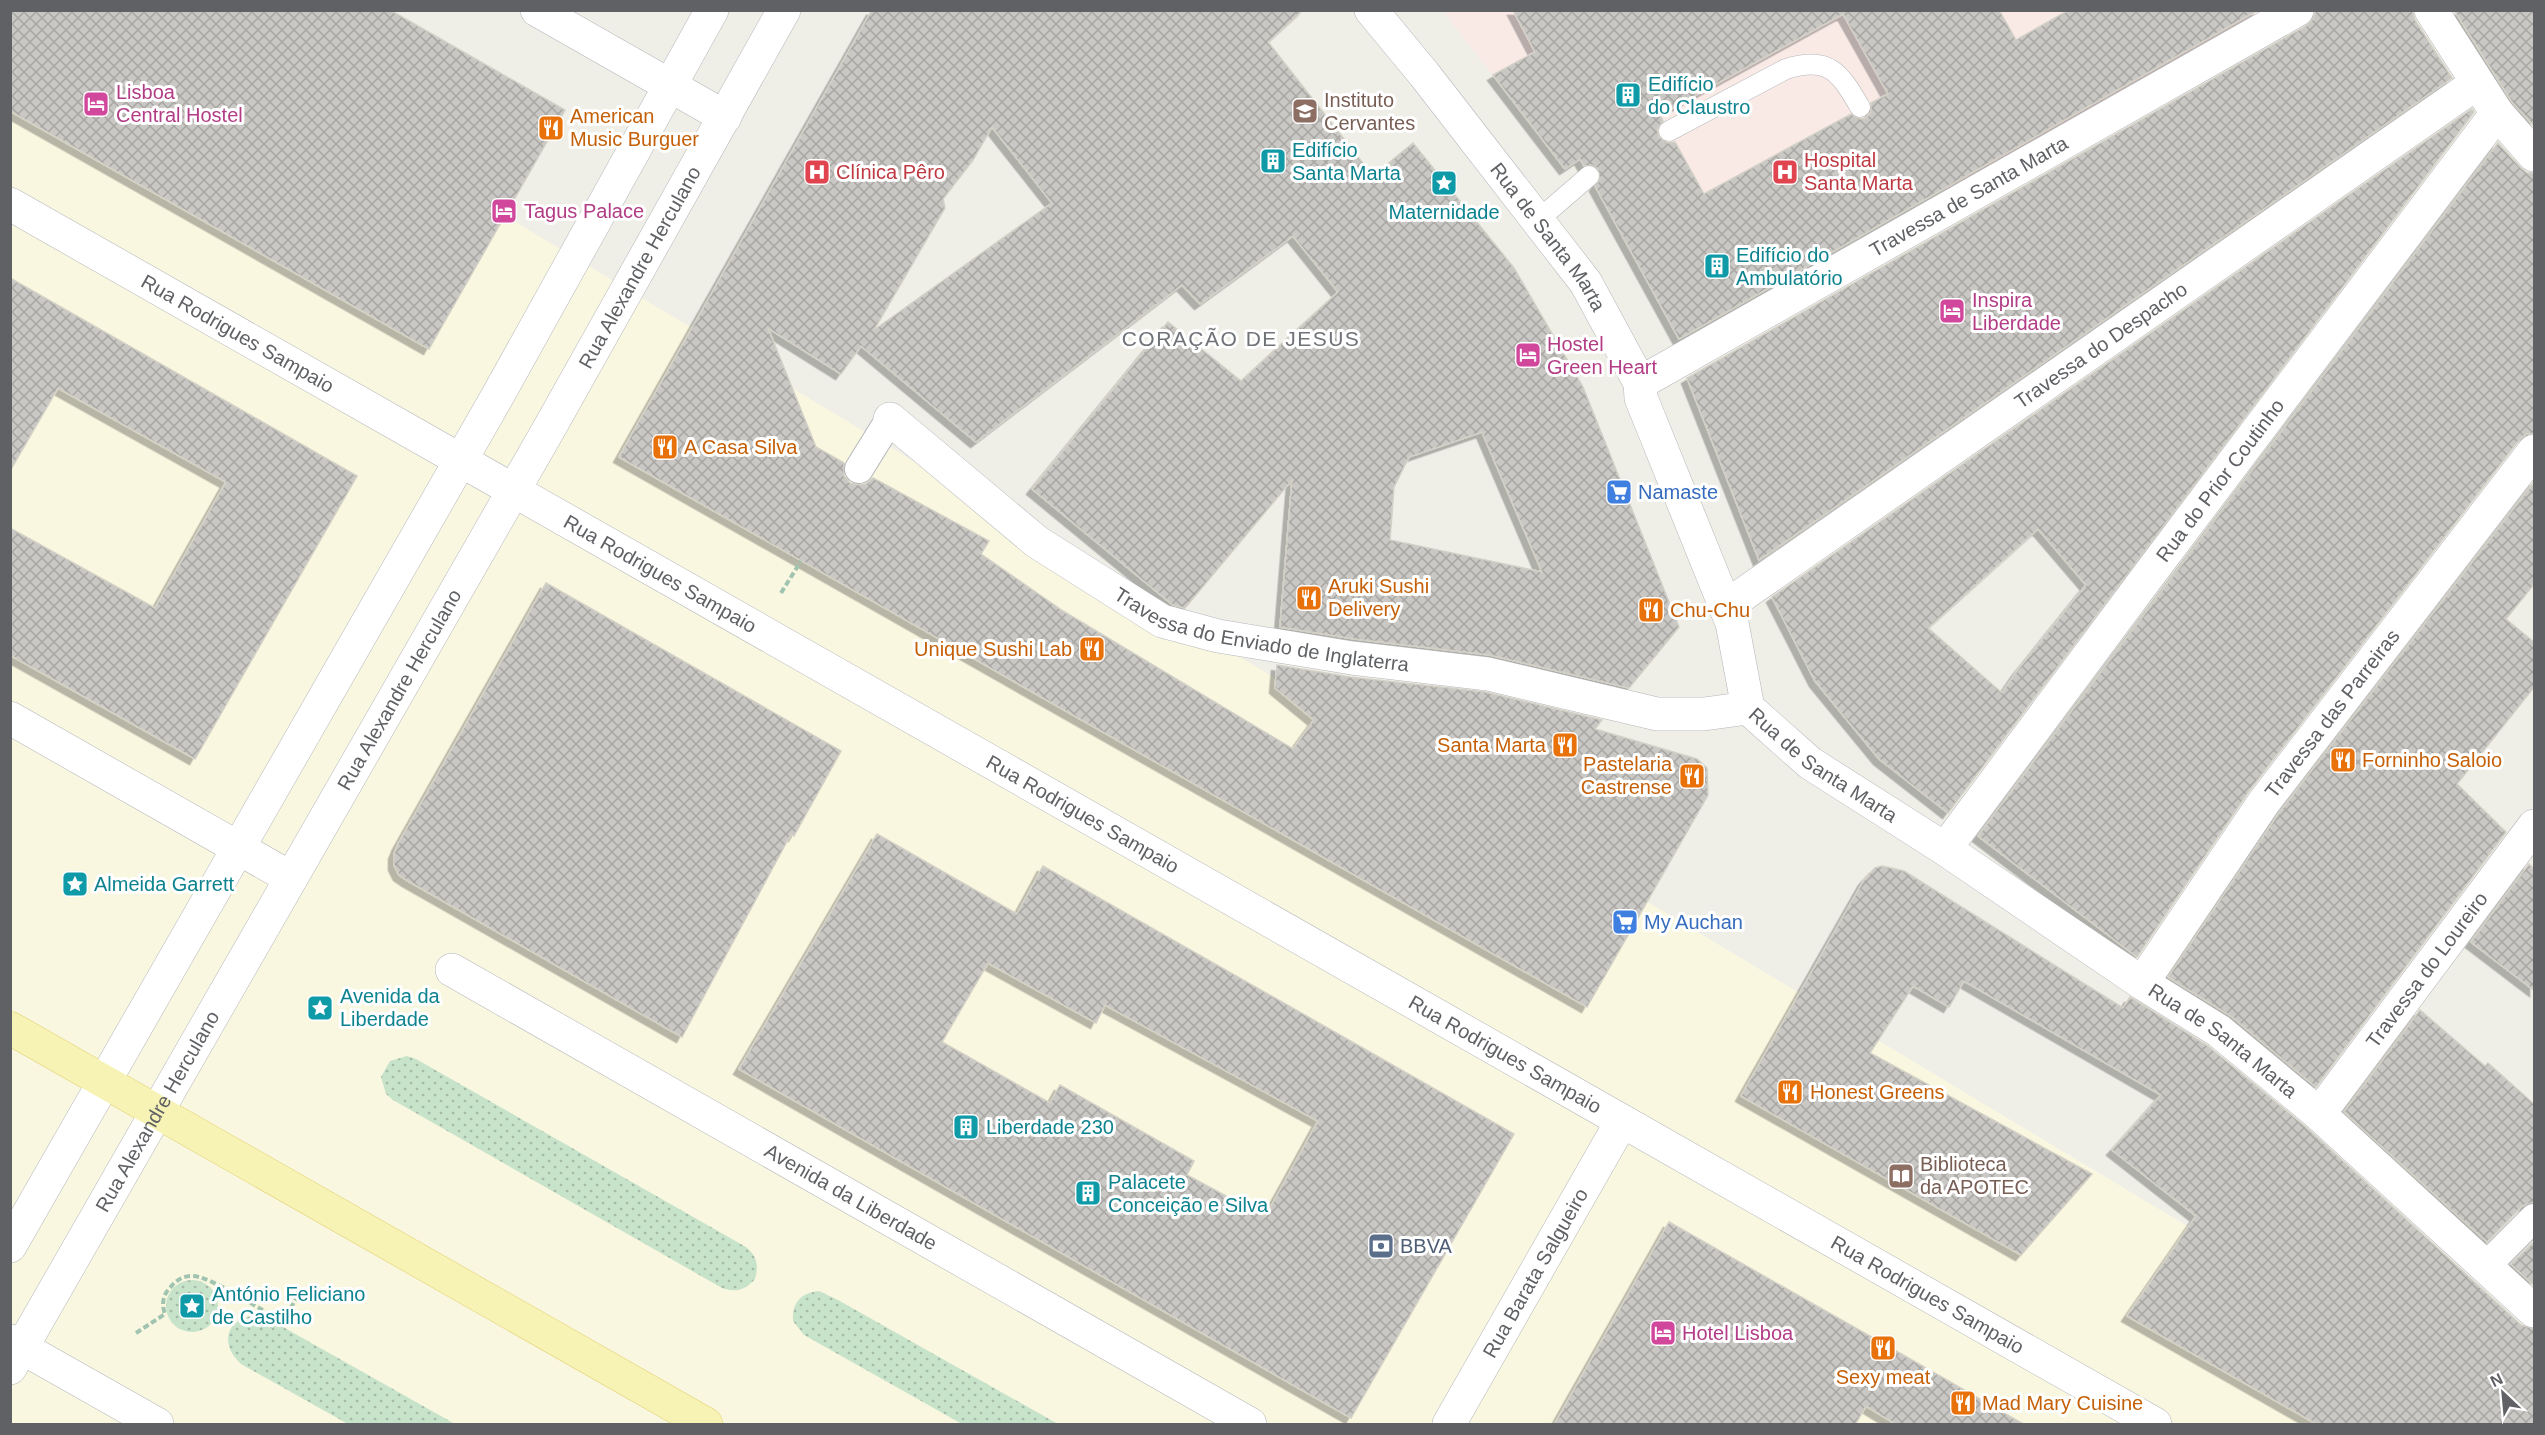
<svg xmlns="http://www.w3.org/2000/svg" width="2545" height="1435" viewBox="0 0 2545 1435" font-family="Arial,sans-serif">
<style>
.commercial{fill:#faf7e1}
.medical{fill:#f9eae6}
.grass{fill:url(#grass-dots)}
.building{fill:url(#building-cross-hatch);stroke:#d3d0c6;stroke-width:1.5;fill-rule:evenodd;filter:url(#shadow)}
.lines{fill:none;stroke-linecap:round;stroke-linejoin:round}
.service-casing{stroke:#b4b6ba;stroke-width:21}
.pedestrian-casing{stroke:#b4b6ba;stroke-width:30}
.minor-casing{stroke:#b4b6ba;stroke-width:34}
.secondary-casing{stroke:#b6b8bc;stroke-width:34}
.primary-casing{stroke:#e2cf6d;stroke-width:34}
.path{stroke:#a0c4af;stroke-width:4;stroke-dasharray:6 3;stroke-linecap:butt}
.service{stroke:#fff;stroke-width:20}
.pedestrian{stroke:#fff;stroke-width:28}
.minor{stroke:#fff;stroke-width:33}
.secondary{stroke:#fff;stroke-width:33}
.primary{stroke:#f6f3b5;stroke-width:33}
.labels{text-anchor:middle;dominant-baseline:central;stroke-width:6;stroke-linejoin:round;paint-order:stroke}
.culture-label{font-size:20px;fill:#0d838f;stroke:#fff;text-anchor:start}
.hotel-label{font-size:20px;fill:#b23c85;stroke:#fff;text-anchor:start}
.education-label{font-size:20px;fill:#785e54;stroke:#fff;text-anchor:start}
.food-label{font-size:20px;fill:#c56008;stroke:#fff;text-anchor:start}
.health-label{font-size:20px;fill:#be3a42;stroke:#fff;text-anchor:start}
.street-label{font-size:20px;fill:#5f6165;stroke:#fff}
.shop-label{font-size:20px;fill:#366cbe;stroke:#fff;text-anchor:start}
.service-label{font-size:20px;fill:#4e5e75;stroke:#fff;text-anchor:start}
.neighbourhood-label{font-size:21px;letter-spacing:1.5px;fill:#707377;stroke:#fff}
</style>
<defs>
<pattern id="grass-dots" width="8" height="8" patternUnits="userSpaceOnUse" patternTransform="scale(1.5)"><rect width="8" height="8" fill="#c7e3ca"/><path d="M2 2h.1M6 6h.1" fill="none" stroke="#a5bba8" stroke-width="1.8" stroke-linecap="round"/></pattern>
<pattern id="building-cross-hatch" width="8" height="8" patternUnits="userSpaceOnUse" patternTransform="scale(1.5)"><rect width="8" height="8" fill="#cac8c4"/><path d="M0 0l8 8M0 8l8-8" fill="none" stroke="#a7a6a3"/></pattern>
<filter id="shadow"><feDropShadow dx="-5.5" dy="5.5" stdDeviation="0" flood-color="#0004"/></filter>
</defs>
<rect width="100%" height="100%" fill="#efeee7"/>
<path class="commercial" d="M10,11H164L2517,1424H11Z"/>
<path class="medical" d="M1443,11H2267L1945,194L1941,187L1915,200L1675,332L1581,160L1565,169Z"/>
<path class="grass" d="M407,1056L416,1059L746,1247C757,1256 759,1265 755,1279C745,1290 736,1293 722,1288L393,1100L386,1094L381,1077L390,1061Z
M166 1306a26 26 0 1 1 52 0a26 26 0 1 1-52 0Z
M819,1291L838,1300L1058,1424H962L804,1335L793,1321C792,1302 801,1293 819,1291Z
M258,1315L267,1318L455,1424H348L241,1364C218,1343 227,1317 258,1315Z"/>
<path class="building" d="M10,10H390L565,110L429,349L10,111Z
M872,10H1303L1268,42L1373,176L1413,143L1514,268L1583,387L1679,627L1629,688L1490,655L1355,639L1280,627L1292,480L1185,608L1173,605L1032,489L1168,322L1241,381L1338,292L1293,236L1200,304L1182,285L976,442L861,346L841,374L768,328L816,447L844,463V476L850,483L859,485L866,484L873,478L989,541L981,554L1063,611L1293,749L1314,720L1275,688L1277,665L1350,677L1485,692L1602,720L1595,729L1697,759L1707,768L1708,795L1587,1007L619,457ZM992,127L1052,203L874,330L945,208L943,199L973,160ZM1482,432L1542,572L1390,540L1394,487L1409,457Z
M1513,10H1999L2016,40L2069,10H2258L1679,339L1595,186L1600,179L1598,169L1592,165L1584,166L1580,159L1565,169L1493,75L1535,52ZM1843,14L1888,94L1871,103V112L1866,118L1860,119L1851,114L1704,194L1675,142L1668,143L1659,137L1657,130L1663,121L1660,115Z
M2316,10H2412L2415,20L2452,78L1759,560L1687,378L2306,26L2313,19Z
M2454,10H2535V127L2512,102Z
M2472,109L2474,112L1948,813L1879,759L1815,681L1772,597ZM2038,529L2086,585L2017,671L2002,693L1928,628Z
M2498,143L2520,167L2527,173H2535V433L2526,434L2519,440L2249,791L2137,957L1978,836Z
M10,278L357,476L195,759L10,655V528L155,608L226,482L58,388L10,471Z
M2535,481V583L2506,619L2535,643V686L2457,784L2506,832L2316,1087L2231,1016L2168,977L2279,813Z
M546,583L841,751L794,836L791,834L682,1037L408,881L399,875L394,865V854L398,844Z
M877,834L1017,914L1043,866L1514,1134L1351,1418L739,1069ZM988,963L1096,1023L1105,1005L1318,1121L1265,1217L1187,1175L1194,1161L1060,1085L1050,1103L942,1042Z
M2529,864L2535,870V991L2471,942Z
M1882,866L1904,871L2123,1008L2130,997L2208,1046L2307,1128L2521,1325L2535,1329V1425H2318L2127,1316L2196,1216L2112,1150L2161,1095L1964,981L1949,1007L1913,986L1870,1053L2092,1174L2021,1255L1741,1096L1864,880L1875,868Z
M2420,1010L2485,1066L2488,1063L2535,1105V1202L2522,1206L2487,1242L2344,1112Z
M1669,1222L1926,1368L2025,1425H1897L1866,1406L1855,1425H1554Z
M2535,1241V1286L2511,1264Z"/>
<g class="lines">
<defs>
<path id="service" d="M1669,131L1786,69C1829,55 1840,73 1860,107
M1538,220L1589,176"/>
<path id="pedestrian" d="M859,469L890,419
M2485,1267L2534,1218"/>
<g id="minor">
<path d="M537,10L725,117"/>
<path id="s1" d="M1371,10L1424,74L1586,283L1640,383L1641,398L1732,623L1748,708L1810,763L1945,849L2142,983L2219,1031L2319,1114L2534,1311"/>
<path d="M2431,10L2497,113L2534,155"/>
<path id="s2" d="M10,204L2155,1424"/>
<path id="s3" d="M1640,383L2297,10"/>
<path id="s4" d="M890,419L1037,542L1162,621L1218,636L1352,658L1488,674L1657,714H1704L1748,708"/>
<path id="s5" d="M1725,607L2477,83"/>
<path d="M10,718L291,878"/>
<path id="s6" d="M1945,849L2148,576L2497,113"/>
<path id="s7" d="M452,970L1250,1424"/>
<path id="s8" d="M2142,983L2264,802L2534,451"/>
<path id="s9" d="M2319,1114L2534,826"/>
<path d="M10,1341L157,1424"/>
<path id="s10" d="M1449,1424L1622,1121"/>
</g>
<g id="secondary">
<path d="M10,1246L497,397L712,10"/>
<path id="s11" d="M10,1368L550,427L784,10"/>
</g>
<path id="primary" d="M10,1028L706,1424"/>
</defs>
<use href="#service" class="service-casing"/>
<use href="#pedestrian" class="pedestrian-casing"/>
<use href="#minor" class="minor-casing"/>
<use href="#secondary" class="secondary-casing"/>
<use href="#primary" class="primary-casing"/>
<path class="path" d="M781,593L801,561
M136,1333L165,1314C162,1306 162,1296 169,1289C175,1281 182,1276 192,1276C211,1276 264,1312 283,1322L299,1293"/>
<use href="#service" class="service"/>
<use href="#pedestrian" class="pedestrian"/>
<use href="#minor" class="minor"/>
<use href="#secondary" class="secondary"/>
<use href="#primary" class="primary"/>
</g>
<defs>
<symbol id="building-square" viewBox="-11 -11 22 22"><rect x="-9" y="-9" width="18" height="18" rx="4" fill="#0f9aa8" stroke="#fff"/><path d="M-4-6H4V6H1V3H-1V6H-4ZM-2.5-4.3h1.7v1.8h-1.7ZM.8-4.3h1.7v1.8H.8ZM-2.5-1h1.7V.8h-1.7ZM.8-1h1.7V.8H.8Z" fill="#fff"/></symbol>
<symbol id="hotel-square" viewBox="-11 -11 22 22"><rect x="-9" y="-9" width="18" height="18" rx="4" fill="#d1479c" stroke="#fff"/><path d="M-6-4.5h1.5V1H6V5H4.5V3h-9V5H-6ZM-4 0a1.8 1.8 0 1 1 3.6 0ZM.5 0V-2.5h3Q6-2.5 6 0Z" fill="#fff"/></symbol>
<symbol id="school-square" viewBox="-11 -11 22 22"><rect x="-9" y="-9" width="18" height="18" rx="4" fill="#8d6e63" stroke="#fff"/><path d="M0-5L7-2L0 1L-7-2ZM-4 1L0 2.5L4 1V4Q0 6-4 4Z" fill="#fff"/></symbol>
<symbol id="restaurant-square" viewBox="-11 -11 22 22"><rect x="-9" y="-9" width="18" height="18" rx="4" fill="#e8710a" stroke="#fff"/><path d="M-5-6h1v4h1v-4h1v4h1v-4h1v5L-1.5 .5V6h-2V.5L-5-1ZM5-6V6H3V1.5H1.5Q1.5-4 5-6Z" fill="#fff"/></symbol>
<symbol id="hospital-square" viewBox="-11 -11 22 22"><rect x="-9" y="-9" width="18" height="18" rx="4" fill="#e0444e" stroke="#fff"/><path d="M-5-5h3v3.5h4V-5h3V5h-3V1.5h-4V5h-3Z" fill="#fff"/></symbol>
<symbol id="sight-square" viewBox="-11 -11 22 22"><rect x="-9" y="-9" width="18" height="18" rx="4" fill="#0f9aa8" stroke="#fff"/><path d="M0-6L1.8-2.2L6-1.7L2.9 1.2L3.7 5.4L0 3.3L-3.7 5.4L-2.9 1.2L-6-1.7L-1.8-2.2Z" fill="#fff"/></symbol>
<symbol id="supermarket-square" viewBox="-11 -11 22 22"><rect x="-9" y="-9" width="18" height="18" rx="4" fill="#3f7fe0" stroke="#fff"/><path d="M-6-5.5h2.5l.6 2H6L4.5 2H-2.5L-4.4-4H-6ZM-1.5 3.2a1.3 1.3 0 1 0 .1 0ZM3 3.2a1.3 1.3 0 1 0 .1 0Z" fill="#fff"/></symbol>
<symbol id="library-square" viewBox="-11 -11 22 22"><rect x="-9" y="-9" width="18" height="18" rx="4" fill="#8d6e63" stroke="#fff"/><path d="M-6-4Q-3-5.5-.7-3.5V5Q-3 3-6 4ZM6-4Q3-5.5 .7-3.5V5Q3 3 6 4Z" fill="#fff"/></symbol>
<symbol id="bank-square" viewBox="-11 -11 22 22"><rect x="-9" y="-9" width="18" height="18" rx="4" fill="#5c6f8a" stroke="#fff"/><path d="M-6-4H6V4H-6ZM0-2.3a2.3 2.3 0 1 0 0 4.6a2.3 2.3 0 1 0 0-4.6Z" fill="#fff"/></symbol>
</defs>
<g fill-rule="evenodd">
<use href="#building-square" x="1613" y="80" width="30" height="30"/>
<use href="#hotel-square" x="81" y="89" width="30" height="30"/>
<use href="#school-square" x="1290" y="96" width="30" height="30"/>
<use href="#restaurant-square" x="536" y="113" width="30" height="30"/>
<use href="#building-square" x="1258" y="146" width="30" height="30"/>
<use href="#hospital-square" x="802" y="157" width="30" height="30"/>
<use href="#hospital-square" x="1770" y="157" width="30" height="30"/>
<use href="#sight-square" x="1429" y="168" width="30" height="30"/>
<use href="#hotel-square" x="489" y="196" width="30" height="30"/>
<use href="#building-square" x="1702" y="251" width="30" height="30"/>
<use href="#hotel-square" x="1937" y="296" width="30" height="30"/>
<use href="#hotel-square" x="1513" y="340" width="30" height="30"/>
<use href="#restaurant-square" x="650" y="432" width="30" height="30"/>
<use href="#supermarket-square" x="1604" y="477" width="30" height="30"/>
<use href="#restaurant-square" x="1294" y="583" width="30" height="30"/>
<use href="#restaurant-square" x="1636" y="595" width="30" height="30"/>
<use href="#restaurant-square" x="1077" y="634" width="30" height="30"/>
<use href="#restaurant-square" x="1550" y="730" width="30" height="30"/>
<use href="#restaurant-square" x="2328" y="745" width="30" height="30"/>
<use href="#restaurant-square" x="1677" y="761" width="30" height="30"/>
<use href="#sight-square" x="60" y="869" width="30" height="30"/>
<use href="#supermarket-square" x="1610" y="907" width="30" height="30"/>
<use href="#sight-square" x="305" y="993" width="30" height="30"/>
<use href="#restaurant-square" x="1775" y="1077" width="30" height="30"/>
<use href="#building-square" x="951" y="1112" width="30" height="30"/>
<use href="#library-square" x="1886" y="1161" width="30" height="30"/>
<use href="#building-square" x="1073" y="1178" width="30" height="30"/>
<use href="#bank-square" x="1366" y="1231" width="30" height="30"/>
<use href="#sight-square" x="177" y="1291" width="30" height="30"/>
<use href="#hotel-square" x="1648" y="1318" width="30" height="30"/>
<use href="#restaurant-square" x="1868" y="1333" width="30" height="30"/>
<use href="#restaurant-square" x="1948" y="1388" width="30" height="30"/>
</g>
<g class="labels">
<g class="culture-label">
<text x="1648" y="84">Edifício<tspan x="1648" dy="23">do Claustro</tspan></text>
<text x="1292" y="150">Edifício<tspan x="1292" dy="23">Santa Marta</tspan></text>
<text x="1444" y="212" text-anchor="middle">Maternidade</text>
<text x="1736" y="255">Edifício do<tspan x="1736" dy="23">Ambulatório</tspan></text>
<text x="94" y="884">Almeida Garrett</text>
<text x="340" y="996">Avenida da<tspan x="340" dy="23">Liberdade</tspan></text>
<text x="986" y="1127">Liberdade 230</text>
<text x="1108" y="1182">Palacete<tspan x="1108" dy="23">Conceição e Silva</tspan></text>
<text x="212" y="1294">António Feliciano<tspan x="212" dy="23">de Castilho</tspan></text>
</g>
<g class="hotel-label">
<text x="116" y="92">Lisboa<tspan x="116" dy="23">Central Hostel</tspan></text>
<text x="524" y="211">Tagus Palace</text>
<text x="1972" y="300">Inspira<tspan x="1972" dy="23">Liberdade</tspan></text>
<text x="1547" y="344">Hostel<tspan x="1547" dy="23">Green Heart</tspan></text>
<text x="1682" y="1333">Hotel Lisboa</text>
</g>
<g class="education-label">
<text x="1324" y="100">Instituto<tspan x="1324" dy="23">Cervantes</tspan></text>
<text x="1920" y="1164">Biblioteca<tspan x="1920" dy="23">da APOTEC</tspan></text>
</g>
<g class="food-label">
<text x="570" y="116">American<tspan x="570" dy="23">Music Burguer</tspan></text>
<text x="684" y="447">A Casa Silva</text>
<text x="1328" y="586">Aruki Sushi<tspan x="1328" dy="23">Delivery</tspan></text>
<text x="1670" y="610">Chu-Chu</text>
<text x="1072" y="649" text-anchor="end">Unique Sushi Lab</text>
<text x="1546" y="745" text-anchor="end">Santa Marta</text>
<text x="2362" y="760">Forninho Saloio</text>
<text x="1672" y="764" text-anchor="end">Pastelaria<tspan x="1672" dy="23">Castrense</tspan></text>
<text x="1810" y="1092">Honest Greens</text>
<text x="1883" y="1377" text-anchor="middle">Sexy meat</text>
<text x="1982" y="1403">Mad Mary Cuisine</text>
</g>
<g class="health-label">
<text x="1804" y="160">Hospital<tspan x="1804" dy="23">Santa Marta</tspan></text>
<text x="836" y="172">Clínica Pêro</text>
</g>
<g class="street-label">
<text stroke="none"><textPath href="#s3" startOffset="378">Travessa de Santa Marta</textPath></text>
<text stroke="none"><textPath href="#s1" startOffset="288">Rua de Santa Marta</textPath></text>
<text stroke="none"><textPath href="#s11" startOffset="1268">Rua Alexandre Herculano</textPath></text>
<text stroke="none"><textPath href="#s2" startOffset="262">Rua Rodrigues Sampaio</textPath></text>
<text stroke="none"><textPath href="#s5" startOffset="458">Travessa do Despacho</textPath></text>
<text stroke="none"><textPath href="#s6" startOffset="460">Rua do Prior Coutinho</textPath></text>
<text stroke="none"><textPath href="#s2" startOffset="748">Rua Rodrigues Sampaio</textPath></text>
<text stroke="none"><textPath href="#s4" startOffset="438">Travessa do Enviado de Inglaterra</textPath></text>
<text stroke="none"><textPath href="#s11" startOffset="782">Rua Alexandre Herculano</textPath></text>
<text stroke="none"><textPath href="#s8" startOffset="330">Travessa das Parreiras</textPath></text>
<text stroke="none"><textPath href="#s1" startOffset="900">Rua de Santa Marta</textPath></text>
<text stroke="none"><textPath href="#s2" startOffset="1234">Rua Rodrigues Sampaio</textPath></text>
<text stroke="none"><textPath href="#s9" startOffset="180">Travessa do Loureiro</textPath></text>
<text stroke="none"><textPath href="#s1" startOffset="1386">Rua de Santa Marta</textPath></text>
<text stroke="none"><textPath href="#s2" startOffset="1720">Rua Rodrigues Sampaio</textPath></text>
<text stroke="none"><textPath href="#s11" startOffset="296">Rua Alexandre Herculano</textPath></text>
<text stroke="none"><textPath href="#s7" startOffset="459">Avenida da Liberdade</textPath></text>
<text stroke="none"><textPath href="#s10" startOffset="174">Rua Barata Salgueiro</textPath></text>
<text stroke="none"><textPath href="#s2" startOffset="2206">Rua Rodrigues Sampaio</textPath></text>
</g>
<g class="shop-label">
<text x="1638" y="492">Namaste</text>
<text x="1644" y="922">My Auchan</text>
</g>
<g class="service-label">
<text x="1400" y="1246">BBVA</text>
</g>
<g class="neighbourhood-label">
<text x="1241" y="338">CORAÇÃO DE JESUS</text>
</g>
</g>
<rect width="2545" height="1435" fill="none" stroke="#5f6165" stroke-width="24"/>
<g transform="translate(2503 1393) rotate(334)" stroke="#ffffff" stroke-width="4.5" paint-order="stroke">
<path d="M0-4.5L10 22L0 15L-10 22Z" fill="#5f6165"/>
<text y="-9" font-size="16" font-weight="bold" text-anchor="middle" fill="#5f6165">N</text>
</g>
</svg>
